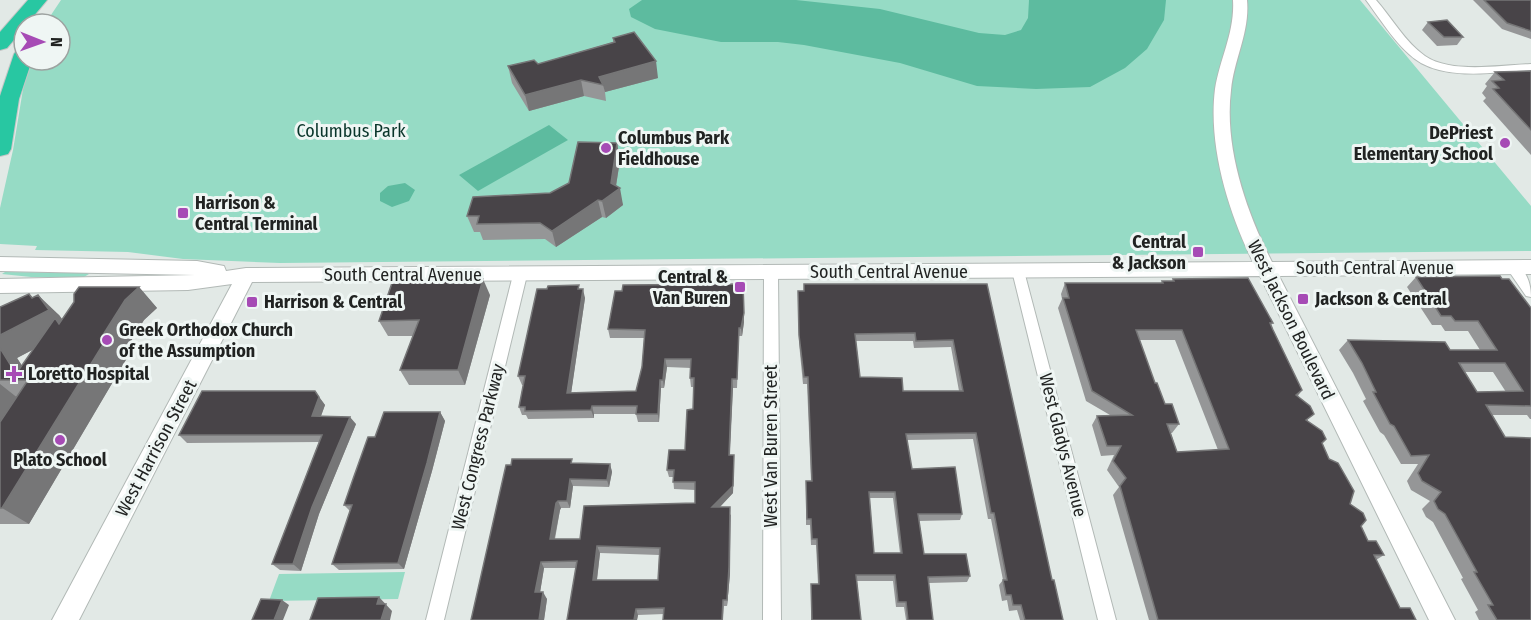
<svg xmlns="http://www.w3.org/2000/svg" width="1531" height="620" viewBox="0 0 1531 620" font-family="'Fira Sans Condensed',sans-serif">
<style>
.green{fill:#96dbc5}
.water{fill:#5dbb9f}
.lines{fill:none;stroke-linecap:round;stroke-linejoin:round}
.street-casing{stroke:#b2b9b6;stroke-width:2}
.secondary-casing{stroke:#b2b9b6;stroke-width:2}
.highway-casing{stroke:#c5c6c6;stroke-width:2}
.street{fill:#fff;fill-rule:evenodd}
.secondary{fill:#fff;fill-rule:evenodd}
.highway{fill:#28c7a2;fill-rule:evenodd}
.wall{fill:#959697;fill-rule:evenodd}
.shaded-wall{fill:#767677}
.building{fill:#484448;stroke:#767677;stroke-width:1.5;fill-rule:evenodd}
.poi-dot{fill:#a64bb5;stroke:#eff6f4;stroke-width:2}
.labels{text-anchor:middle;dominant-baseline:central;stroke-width:6;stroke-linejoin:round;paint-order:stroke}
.park-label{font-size:18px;fill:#09352a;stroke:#eff6f4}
.poi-label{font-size:18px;font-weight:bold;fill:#212322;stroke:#eff6f4;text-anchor:start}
.street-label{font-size:18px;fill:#212322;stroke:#eff6f4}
</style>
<rect width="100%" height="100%" fill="#e2e9e6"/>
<path class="green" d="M61,0H1360L1531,206V251L280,263L183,259L128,252L35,250L37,246L0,244V208L13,150L24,83L32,60H60V24H45Z
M5,272L87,273L89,274L84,277H31L2,274Z
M405,572L398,599L269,601L279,574Z"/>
<path class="water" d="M642,0H796L880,9L979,33L1005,35L1021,30L1028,18L1029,0H1166L1164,20L1147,49L1125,68L1090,87L1036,89L977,86L900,63L804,45L778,42H721L655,29L631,17L629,9Z
M549,125L568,140L478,191L459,175Z
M405,183L415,190L409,201L392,207L380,201V193L388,186Z"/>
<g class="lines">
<defs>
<path id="street" d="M1366,0H1376C1392,18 1405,42 1425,56C1451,74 1501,65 1531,64V70C1497,72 1452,80 1421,63C1399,50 1381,20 1366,0Z
M1512,262C1526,268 1531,283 1531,297L1526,296L1506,267Z
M1018,266L1024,271L1116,620H1098L1012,271Z
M771,268L778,273L781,620H763L764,273Z
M520,270L527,275L444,620H426L513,275Z"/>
<path id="secondary" d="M1233,0H1247C1250,32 1234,59 1231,90C1224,147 1246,211 1272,262L1531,260V274L1279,276L1455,620H1429L1260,276L252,282L79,620H52L232,284L188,290L0,293V279L195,275L0,271V257L197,261L224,266L226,271L246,268L1253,262C1228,211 1208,146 1215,89C1220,58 1235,32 1233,0Z"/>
<path id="highway" d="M28,0H47L27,24H24V28L7,48L0,50V32Z
M24,48V60H32L19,99L11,149L8,154L0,156V96L14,54L17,50Z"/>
</defs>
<use href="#street" class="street-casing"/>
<use href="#secondary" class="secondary-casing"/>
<use href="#highway" class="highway-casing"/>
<use href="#street" class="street"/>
<use href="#secondary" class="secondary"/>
<use href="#highway" class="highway"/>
</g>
<path class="wall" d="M1473,0H1531V39L1502,29Z
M1428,22L1463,37L1457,45L1437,46L1422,30Z
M613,38L658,78L605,92L606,101L584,96L529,111L512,83L508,66L538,64L613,42Z
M1531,71V155L1483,101L1486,98L1482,93L1487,86L1485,84L1495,72Z
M617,143L620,160L616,186L623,205L606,218L602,217L556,247L545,239L483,240L480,232H474L467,216L550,193L569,183Z
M1416,277L1502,279L1531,308V419H1530L1527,415H1492L1531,620H1479L1475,612L1478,610L1461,579L1463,578L1433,522L1426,517L1422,509L1430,501L1411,490L1407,481L1418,464H1401L1384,435L1380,432L1363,401L1366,399L1353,373L1339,350L1348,340L1450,350H1480L1468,331H1445L1441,325H1432L1407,287ZM1465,372H1493L1506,392H1477Z
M1173,279L1273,323L1271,325L1302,390L1298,396L1308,421L1322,443L1368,541L1384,555L1376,560L1400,608L1416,620H1149L1113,495L1119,487L1107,470L1114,455L1101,456L1092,425L1097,416L1110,415L1086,401L1058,308L1062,299L1061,294L1065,283H1161L1162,281H1172ZM1139,340H1175L1218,450L1177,452L1171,433H1172L1179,424L1165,404L1155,383Z
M987,284L1052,580L1063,620H1020L1017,610L1009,611L1007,600L1002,601L999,585L1003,580L991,519H988L973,439L907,440L912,469L962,514L960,520L919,521L924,554L970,576L967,582L929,583L933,620H906L904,607H896L893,581H857L861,620H811V584H818L816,545H811L810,525H806V481H811L807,384H803L799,343L798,291ZM856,341H913L914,348L951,347L959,391H903L860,377ZM869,498H893L900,553H874Z
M139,287L157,308L144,320L123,354L127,358L29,524H0V307L33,298L59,315L62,319ZM34,349L22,366L17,358Z
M547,289H580L585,298L571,393L636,391L642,367L644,338H610L608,329L744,322L742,336H739L737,388H733L730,455H734L733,493L720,507L731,515L730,574L727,606H724L723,620H663L664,614L638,615L637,620H567L576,568H544L540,592L547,599L544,620H471L573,463L610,464L612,472L609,487L573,486L570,508H561L560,510L555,539H580L695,503V490L674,489L673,477H669L667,470L685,450L693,409L694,387H691L690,378L691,368L667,367L664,388H661L659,422H638L636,414H594V418L528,419L526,415H522L519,407L523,385H522L518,376ZM600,553L659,555L658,580H597Z
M490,295L465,385H409L400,370L413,336H388L379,321Z
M315,391L325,405L321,416L356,424L319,514L301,571L280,570L272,564L319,442L187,443L179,435Z
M440,412L445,421L432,471L404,569L339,570L332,564L350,511L344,505L375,437Z"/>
<path class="shaded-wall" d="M656,61L658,78L605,92L603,85L599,77Z
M581,80L584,96L529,111L525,95Z
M617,143L620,160L615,192L620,188L623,205L606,218L602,201L611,183Z
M598,200L602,217L556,247L552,231Z
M483,279L490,295L465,385L458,370Z
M743,284L744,322L742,336L741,328Z
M139,287L157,308L144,320L123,354L127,358L29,524L2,508L101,338L125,300Z
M583,289L585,298L570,401L567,393Z
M29,294L47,311L38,295L59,315L70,330L17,358L34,384L28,380L16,374L0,348V335L32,298Z
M665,359L667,367L664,388L663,380Z
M732,379L733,388L729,463V455Z
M660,380L661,388L659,422L658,414Z
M0,384L19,399L0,426Z
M319,397L325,405L318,424L312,416Z
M592,406L594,414V418L591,410Z
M440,412L445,421L432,471L404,569L398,563Z
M350,417L356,424L319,514L301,571L293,564L312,507Z
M734,455L733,493L713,514L712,507Z
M610,464L612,472L609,487L607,480Z
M570,479L573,486L570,508L567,501Z
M558,501L561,508L560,510L553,546L550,539L556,503Z
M730,507V574L727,606V600Z
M597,546L600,553L596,587L593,580Z
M541,562L544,568L539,599L535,592Z
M543,592L547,599L544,620H539Z
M379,597L392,611L390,620H381L377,604Z
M282,600L289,605L283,620H274Z
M636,609L638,615L637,620H634Z"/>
<path class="building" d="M1484,0H1531V31L1507,23Z
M1447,20L1463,37H1444L1428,22Z
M634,32L656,61L599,77L603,85L581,80L525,95L508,66L534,60L538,64L615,42L613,38Z
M1531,71V130L1493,89L1499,88L1492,81L1504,80L1495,72Z
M578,142L617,143L611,183L620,188L602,201L598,200L552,231L540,223L477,224L479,216H467L473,197L550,193L569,183Z
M1500,276L1502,279H1509L1531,308V406L1486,405L1505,437L1531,438V620H1497L1488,605H1493L1474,572H1477L1445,514L1438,509L1434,501L1441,492L1422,481L1418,473L1429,455L1411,456L1394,426L1390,424L1373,392H1376L1362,363L1348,340L1445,342L1450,350H1497L1478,321H1455L1451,316H1441L1416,277ZM1459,363H1505L1523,391L1477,392Z
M1248,278L1273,323H1270L1273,330L1302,390L1296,395L1310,406L1314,414L1306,420L1322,431L1326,439L1322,443L1329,459L1338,463L1354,491L1350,504L1363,513L1366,520L1361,526L1368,541H1376L1384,555H1374L1400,608H1410L1416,620H1158L1120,486L1126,478L1113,461L1121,446H1107L1097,416L1132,415L1092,391L1063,298H1069L1065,283H1163L1162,281H1174L1173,279ZM1136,330H1182L1229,449L1177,452L1167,424H1179L1172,404H1165L1157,383H1155Z
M483,279L458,370H400L419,320L379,321L393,280Z
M743,284L744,313L741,328H739L737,379H732L729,455H734L733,486L712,507H730L729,567L727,600H723L722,620H663L664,608L636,609L634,620H567L577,561L541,562L535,592H543L539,620H471L506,465H511L512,459H572L571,463L610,464L607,480L570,479L567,501H558L556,503L550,539H580L584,506L695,503V482H673L674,470H667L669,450H685L687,410L693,409L694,378H690L691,359H665L663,380H660L658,414H636L637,406H592L591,410L525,411V407H519L525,376H518L537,289H547L548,286L579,285L578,289H583L567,393L636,391L642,367L645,330L608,329L615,291H622L623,285ZM597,546L660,548L658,580H593Z
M804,284H987L1052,580H1054L1063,620H1025L1021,605H1013L1011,595H1006L1003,580H1007L994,513H991L976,433L906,434L912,469L955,467L962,514H918L924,554H966L970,576L928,577L933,620H908L906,602H898L895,575H856L861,620H812L811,584H819V580L817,539H812L811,519H807L806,481H812L808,377H804L799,335L798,291H804ZM915,333L916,341L953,340L963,391H903L902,378L860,377L855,334ZM869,492H895L902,553H874Z
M79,287H139L125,300L101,338H107L2,508H0V422L28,380H0V348L16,374L55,318L59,324L74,302V294Z
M29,294L32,298L38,295L49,310L0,335V307Z
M202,391H315L319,397L312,416L350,417L312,507L293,564H272L322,435H179Z
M384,412H440L427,463L398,563L332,564L352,505H344L353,479L368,437H375Z
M379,597L377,604H386L381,620H310L318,598Z
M261,599L282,600L274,620H252Z"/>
<g class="poi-dot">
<circle cx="1505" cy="143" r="6"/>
<circle cx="606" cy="148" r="6"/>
<rect x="177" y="207" width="12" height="12" rx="3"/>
<rect x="1192" y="246" width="12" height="12" rx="3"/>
<rect x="734" y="281" width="12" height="12" rx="3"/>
<rect x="1297" y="293" width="12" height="12" rx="3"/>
<rect x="246" y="296" width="12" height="12" rx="3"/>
<circle cx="107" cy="340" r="6"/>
<path d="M11 365h6v6h6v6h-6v6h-6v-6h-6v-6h6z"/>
<circle cx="60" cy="440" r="6"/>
</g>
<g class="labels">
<g class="park-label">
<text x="351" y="131">Columbus Park</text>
</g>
<g class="poi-label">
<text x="1493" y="133" text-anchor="end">DePriest<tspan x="1493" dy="21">Elementary School</tspan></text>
<text x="618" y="138">Columbus Park<tspan x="618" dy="21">Fieldhouse</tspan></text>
<text x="195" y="203">Harrison &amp;<tspan x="195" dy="21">Central Terminal</tspan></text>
<text x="1186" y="242" text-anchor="end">Central<tspan x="1186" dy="21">&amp; Jackson</tspan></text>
<text x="728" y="277" text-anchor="end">Central &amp;<tspan x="728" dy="21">Van Buren</tspan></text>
<text x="1315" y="299">Jackson &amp; Central</text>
<text x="264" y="302">Harrison &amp; Central</text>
<text x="119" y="330">Greek Orthodox Church<tspan x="119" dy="21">of the Assumption</tspan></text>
<text x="28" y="374">Loretto Hospital</text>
<text x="60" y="460" text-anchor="middle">Plato School</text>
</g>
<g class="street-label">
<text x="1375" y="268">South Central Avenue</text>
<text x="889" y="272">South Central Avenue</text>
<text x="403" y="275">South Central Avenue</text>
<text transform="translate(1291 320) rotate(64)">West Jackson Boulevard</text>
<text transform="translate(1063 445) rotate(76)">West Gladys Avenue</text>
<text transform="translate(771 446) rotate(-90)">West Van Buren Street</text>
<text transform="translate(478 447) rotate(-76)">West Congress Parkway</text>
<text transform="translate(156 448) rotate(-62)">West Harrison Street</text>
</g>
</g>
<g transform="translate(42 42) rotate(91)"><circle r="28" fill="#eff6f4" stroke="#9da2a0" stroke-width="1.5"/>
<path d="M0-4.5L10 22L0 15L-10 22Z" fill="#a64bb5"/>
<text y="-9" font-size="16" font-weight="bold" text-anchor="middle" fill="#212322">N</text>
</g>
</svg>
